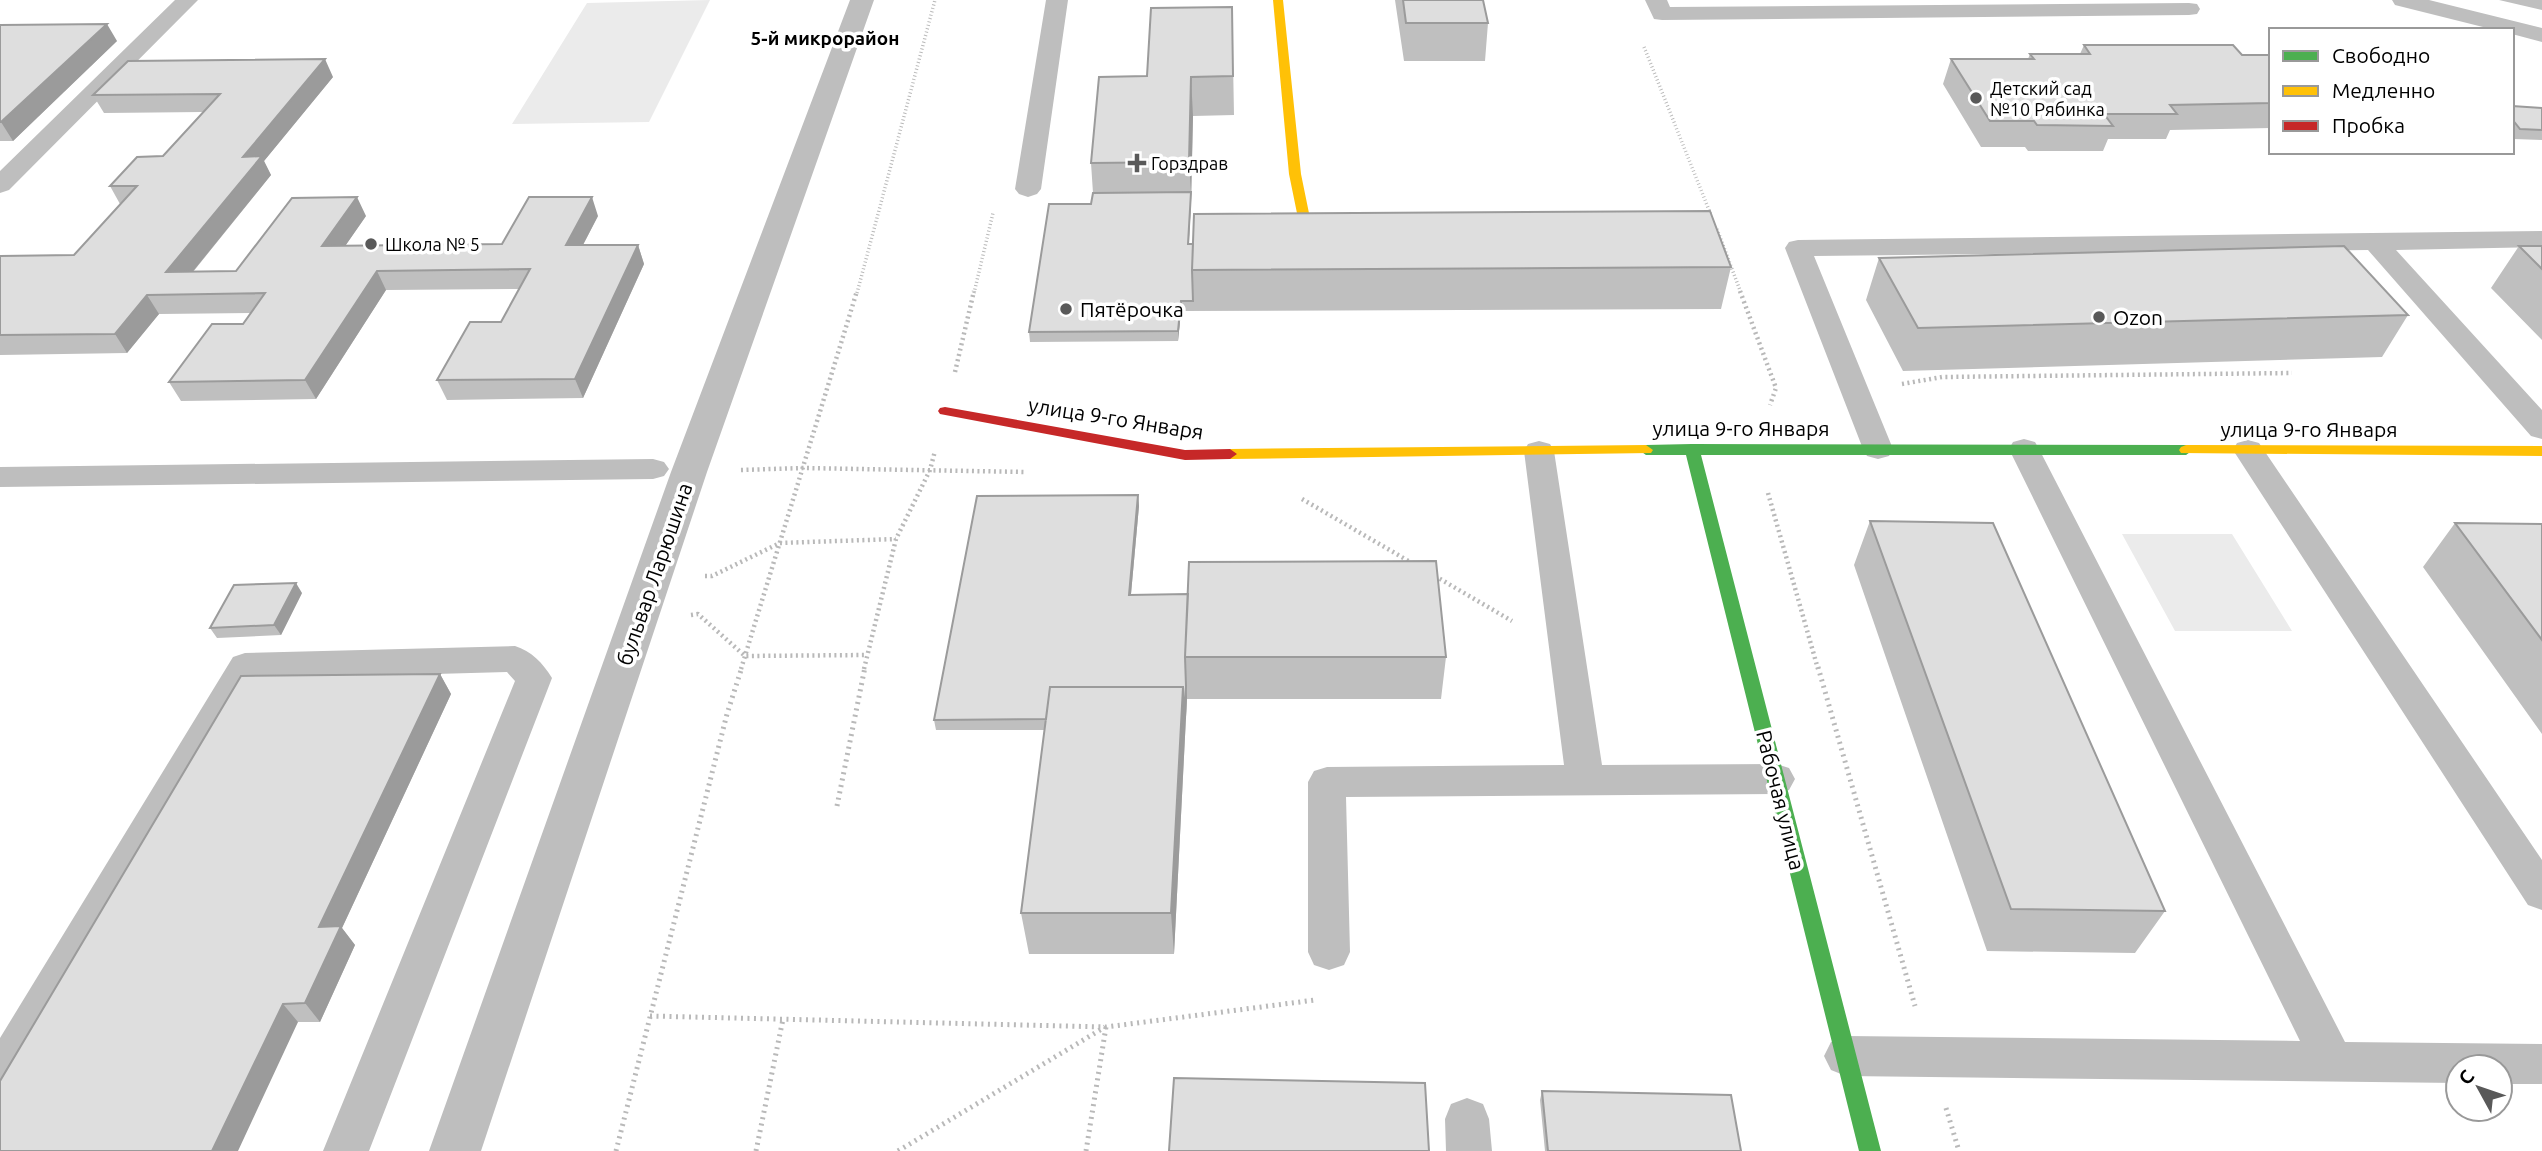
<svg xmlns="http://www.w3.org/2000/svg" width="2542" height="1151" viewBox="0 0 2542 1151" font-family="Ubuntu,sans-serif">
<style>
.green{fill:#ebebeb}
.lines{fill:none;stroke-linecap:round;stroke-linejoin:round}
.path-far2{stroke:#b9b9b9;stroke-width:3.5;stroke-dasharray:1 2.5;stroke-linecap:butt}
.path-far1{stroke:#b9b9b9;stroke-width:4.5;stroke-dasharray:2 3.5;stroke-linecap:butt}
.path{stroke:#b9b9b9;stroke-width:5;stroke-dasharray:2 4.5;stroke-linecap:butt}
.lane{fill:#bebebe;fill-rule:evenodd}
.street{fill:#bebebe;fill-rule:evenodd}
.fast{fill:#4caf50;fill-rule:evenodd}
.slow{fill:#ffc107;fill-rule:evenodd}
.jam{fill:#c62828;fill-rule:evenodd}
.wall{fill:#bfbfbf}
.shaded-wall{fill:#9b9b9b}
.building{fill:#dedede;stroke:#9b9b9b;stroke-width:2}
.poi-dot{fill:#595959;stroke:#fff;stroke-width:2.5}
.labels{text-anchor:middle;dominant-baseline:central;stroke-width:7;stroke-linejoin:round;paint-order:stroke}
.far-poi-label{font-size:18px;fill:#000;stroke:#fff;text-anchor:start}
.far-neighbourhood-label{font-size:19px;font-weight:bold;fill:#000;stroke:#fff}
.poi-label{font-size:21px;fill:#000;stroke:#fff;text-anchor:start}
.street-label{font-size:21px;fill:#000;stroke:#fff}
</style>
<rect width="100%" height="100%" fill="#fff"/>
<path class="green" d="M710,0L649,122L512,124L587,3Z
M2122,534H2232L2292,631H2175Z"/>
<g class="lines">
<path class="path-far2" d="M1644,47L1711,215
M1717,229L1741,293
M857,293L935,0
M974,293L993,213"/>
<path class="path-far1" d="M1740,291L1776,388L1770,405
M955,372L974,291
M1902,384L1942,377L2292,373
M741,470L803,468L1026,472
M1768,493L1818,669
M1302,499L1412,563
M705,576H712L780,543L896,539
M1435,576L1512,621
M691,615L698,614L745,656L867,655
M741,669L857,291
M864,669L896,539L930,470L935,451"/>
<path class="path" d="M1818,667L1915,1006
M837,806L865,667
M650,1016L1106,1027L1315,1000
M1946,1108L1959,1151
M616,1151L727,714L742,667
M756,1151L783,1019
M898,1151L1105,1027
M1086,1151L1106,1027"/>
<path class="lane" d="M175,0H198L9,190L0,193V171Z
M1046,0H1068L1041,189L1037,194L1028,197L1019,194L1015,189Z
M1645,0H1667L1670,7L2189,3L2197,4L2200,9L2197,14L2189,15L1662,20L1654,19Z
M2392,0H2429L2542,28V42L2512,34V30H2495L2395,5Z
M2542,231V247L2396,250L2542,410V439L2531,436L2368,250L1814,256L1893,449L1889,456L1878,459L1867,456L1863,449L1785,248L1789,242L1798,240Z
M2024,439L2035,442L2039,449L2345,1042L2542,1044V1084H2500V1067H2458V1083L1846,1076L1831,1070L1824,1056L1831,1042L1846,1036L2300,1041L2009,449L2013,442Z
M2248,440L2259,443L2542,860V910L2528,905L2233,450L2237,443Z
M1539,441L1550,444L1554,451L1602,765L1776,764L1789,768L1795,779L1789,790L1776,794L1346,797L1350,952L1344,965L1329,970L1314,965L1308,952V782L1314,771L1327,767L1564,765L1524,451L1528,444Z
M653,459L664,462L669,469L664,476L653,479L0,487V467Z
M515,646C531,651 543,663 552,678L369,1151H323L515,681L507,672L255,679L15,1092L0,1098V1038L233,657L245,653Z
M1467,1098L1483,1104L1489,1119L1492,1151H1446L1445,1119L1451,1104Z"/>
<path class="street" d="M850,0H874L707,472L481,1151H429L671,472Z"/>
<path class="fast" d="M1692,444L2186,445L2193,450L2186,455H1701L1881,1151H1859L1686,455H1646L1639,450L1646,445Z"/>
<path class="slow" d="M1273,0H1283L1301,174L1311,223L1305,227L1299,223L1289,174Z
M1646,445L1653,450L1651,453L1230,459L1223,454L1230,449Z
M2186,445L2542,446V456L2181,453L2179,450L2181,447Z"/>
<path class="jam" d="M945,407L1185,450L1230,449L1237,454L1230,459L1185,460L940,414L938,411L940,408Z"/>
</g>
<path class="wall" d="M1395,0H1483L1488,23L1485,61H1404Z
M2499,0H2542V10Z
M1232,7L1234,115L1193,116L1191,202L1189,244L1731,267L1721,309L1181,311L1178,341L1030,342L1029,332L1091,204L1093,193L1091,163L1147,76Z
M0,25L117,41L13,141H0Z
M2084,45L2242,55H2271V128L2170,130L2166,139H2108L2103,151H2028L2025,147H1981L1943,84L1951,59H2028L2030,54H2080Z
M333,77L264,161L271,175L193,272L236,271L366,216L345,246L502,244L598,216L583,245H638L644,264L583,398L447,400L437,380L501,322L519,289L386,290L316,399L181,401L169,382L243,324L251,313L159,314L127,353L0,355V256L74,255L120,204L110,186L163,156L203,112L104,113L93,95Z
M2512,106L2542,108V140L2514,139L2512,136Z
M2519,246H2542V340L2491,288Z
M1879,258L2408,315L2382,357L1903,371L1866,300Z
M1138,495L1139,506L1131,594L1446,657L1441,699H1187V697L1174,954H1029L1021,913L1045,730H936L934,720Z
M1870,521L2165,911L2135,953L1987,951L1854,565Z
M2455,523L2542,524V734L2423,567Z
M302,593L281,635L217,638L210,628Z
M440,674L451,694L342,928L355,945L320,1022H298L0,1151Z
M1542,1091L1741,1151H1545L1540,1100Z"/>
<path class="shaded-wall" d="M107,24L117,41L13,141L1,122Z
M325,59L333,77L264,161L271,175L177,291L166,272L243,157Z
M1191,77L1193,116L1191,202L1188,254L1191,192L1189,162Z
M357,197L366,216L332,265L322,246Z
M592,197L598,216L573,264L566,245Z
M638,245L644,264L583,398L575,379Z
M377,271L386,290L316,399L305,380Z
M147,295L159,314L127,353L115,334Z
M1181,301V311L1178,341V331Z
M1138,495L1139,506L1130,605L1129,595Z
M296,583L302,593L281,635L274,625Z
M440,674L451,694L342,928L355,945L320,1022L305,1003L319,927Z
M1186,686L1187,697L1174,954L1171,913L1183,687Z
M283,1004L298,1022L238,1151H212Z"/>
<path class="building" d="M1403,0H1483L1488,23H1406Z
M1232,7L1233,76L1191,77L1189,162L1091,163L1099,77L1147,76L1151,8Z
M107,24L1,122H0V25Z
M2084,45H2233L2242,55H2271V103L2170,105L2177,114H2104L2113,126L2037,125L2034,121H1990L1951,59H2034L2030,54H2090Z
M325,59L243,157L262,156L166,272L236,271L292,198L357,197L322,246L502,244L529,197H592L566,245H638L575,379L437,380L470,322H501L530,269L377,271L305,380L169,382L212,324H243L265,293L147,295L115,334L0,335V256L74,255L137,186H110L137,157L163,156L220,94L93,95L128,61Z
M2512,106L2542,108V130L2520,129L2512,119Z
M1191,192L1188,244H1193L1192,270L1193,301H1181L1178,331L1029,332L1049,204H1091L1093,193Z
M1710,211L1731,267L1192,270L1194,214Z
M2344,246L2408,315L1918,328L1879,258Z
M2519,246H2542V269Z
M1138,495L1129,595L1188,594L1185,657L1186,686L1185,719L1183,687H1050L1046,719L934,720L977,496Z
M1870,521L1993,523L2165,911L2011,909Z
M2455,523L2542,524V640Z
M1436,561L1446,657H1185L1189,562Z
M296,583L274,625L210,628L234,585Z
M440,674L319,927L341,926L305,1003L283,1004L212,1151H0V1081L241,676Z
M1050,687H1183L1171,913H1021Z
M1174,1078L1425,1083L1429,1151H1169Z
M1542,1091L1731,1095L1741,1151H1548Z"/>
<g class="poi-dot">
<circle cx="1976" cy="98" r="7"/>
<path d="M1133.5 152.5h7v7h7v7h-7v7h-7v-7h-7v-7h7z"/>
<circle cx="371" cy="244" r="7"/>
<circle cx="1066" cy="309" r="7"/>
<circle cx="2099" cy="317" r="7"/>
</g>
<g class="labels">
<g class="far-poi-label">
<text x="1990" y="88">Детский сад<tspan x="1990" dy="21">№10 Рябинка</tspan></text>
<text x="1151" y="163">Горздрав</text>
<text x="385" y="244">Школа № 5</text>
</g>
<g class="far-neighbourhood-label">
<text x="825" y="38">5-й микрорайон</text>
</g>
<g class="poi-label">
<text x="1080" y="309">Пятёрочка</text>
<text x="2113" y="317">Ozon</text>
</g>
<g class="street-label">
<text transform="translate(1116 418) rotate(9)">улица 9-го Января</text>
<text x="1741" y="428">улица 9-го Января</text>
<text x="2309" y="429">улица 9-го Января</text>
<text transform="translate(654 574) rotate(-71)">бульвар Ларюшина</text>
<text transform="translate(1781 800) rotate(76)">Рабочая улица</text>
</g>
</g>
<rect x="2269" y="28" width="245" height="126" fill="#ffffff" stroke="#999999" stroke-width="2"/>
<rect x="2283" y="51" width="35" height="10" fill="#4caf50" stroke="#999999" stroke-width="2"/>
<text x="2332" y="63" font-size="21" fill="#000000">Свободно</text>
<rect x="2283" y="86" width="35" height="10" fill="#ffc107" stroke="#999999" stroke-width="2"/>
<text x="2332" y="98" font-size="21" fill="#000000">Медленно</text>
<rect x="2283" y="121" width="35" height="10" fill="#c62828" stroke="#999999" stroke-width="2"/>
<text x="2332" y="133" font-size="21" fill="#000000">Пробка</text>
<g transform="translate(2479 1088) rotate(310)"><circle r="33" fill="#ffffff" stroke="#999999" stroke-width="2"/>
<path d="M0-5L12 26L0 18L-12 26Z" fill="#595959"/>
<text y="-10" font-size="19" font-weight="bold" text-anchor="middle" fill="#000000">С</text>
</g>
</svg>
